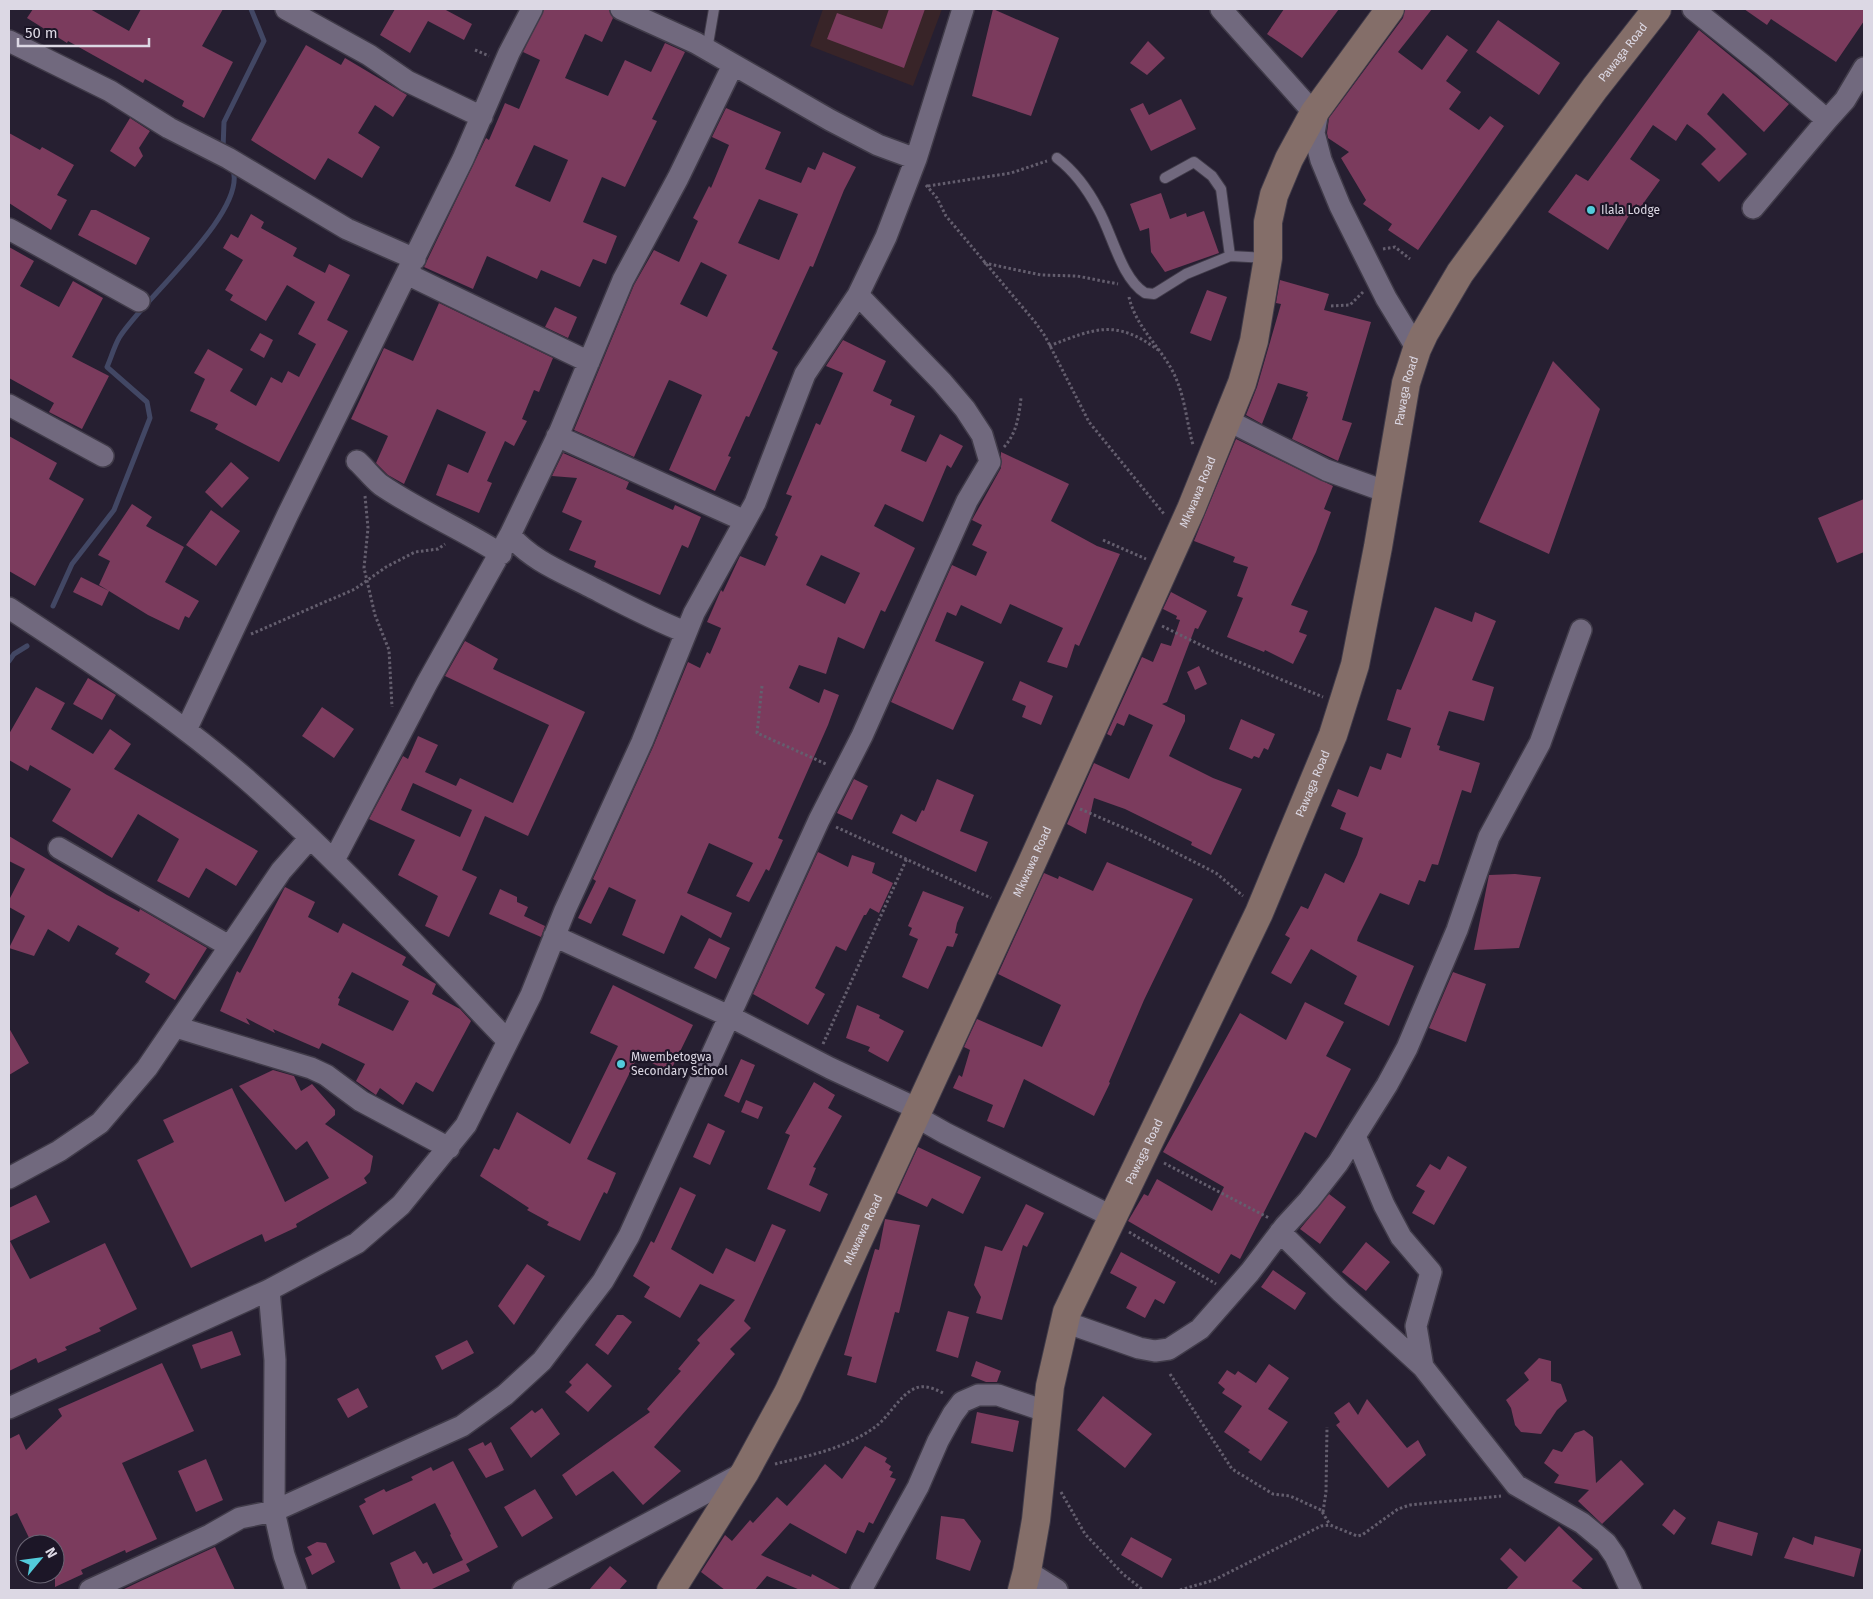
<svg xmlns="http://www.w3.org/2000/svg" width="1873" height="1599" viewBox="0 0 1873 1599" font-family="'Fira Sans',sans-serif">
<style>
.education{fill:#382428}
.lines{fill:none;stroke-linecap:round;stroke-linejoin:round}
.stream{stroke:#424764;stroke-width:5}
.building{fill:#7b3b5d;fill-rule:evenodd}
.lane-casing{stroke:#403b49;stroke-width:12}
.street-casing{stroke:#403b49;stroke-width:24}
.secondary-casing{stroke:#403b49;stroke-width:30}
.path{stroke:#645e6e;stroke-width:3;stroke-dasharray:2.5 2.5;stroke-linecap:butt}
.lane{stroke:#71697e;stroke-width:10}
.street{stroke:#71697e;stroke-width:21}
.secondary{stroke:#846e69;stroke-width:28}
.poi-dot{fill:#53cbdb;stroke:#1c1627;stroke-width:2}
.labels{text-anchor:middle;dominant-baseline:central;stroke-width:4.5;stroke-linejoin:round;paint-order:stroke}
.street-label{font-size:12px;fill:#dcd8e4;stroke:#1c1627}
.poi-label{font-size:12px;fill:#dcd8e4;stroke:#1c1627;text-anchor:start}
</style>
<rect width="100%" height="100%" fill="#261f31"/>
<path class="education" d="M823,9H942L913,86L810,46Z"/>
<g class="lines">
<path class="stream" d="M223,149L224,122L264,41L251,9
M53,606L72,564L114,510L150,418L147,402L107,367C111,358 114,347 119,338C141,301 247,213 233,170
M9,661L14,654L27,646"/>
</g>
<path class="building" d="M33,9H90L129,31L141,9H223L202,46L233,62L204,118L182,106L184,101L145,79L143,83L68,41L67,43L27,18Z
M395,9H444L472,24L464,40L428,21L410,53L380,35Z
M544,9H609L613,18L602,42L585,34L565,78L608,96L625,60L651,72L665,43L685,52L652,119L657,121L625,187L602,177L583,222L617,236L606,264L593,259L580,287L541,270L537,279L487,256L473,289L424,267L486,138L489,140L505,103L519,109L540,60L523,52ZM534,145L568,160L550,202L515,186Z
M889,9H925L904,68L827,39L837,13L882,29Z
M993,9L1059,38L1031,116L972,96Z
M1284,9H1339L1302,58L1267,34Z
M1405,9H1432L1398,52L1422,70L1447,35L1468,50L1446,81L1461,92L1449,109L1479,130L1490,116L1504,126L1418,250L1388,230L1392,224L1363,204L1366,200L1341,158L1349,152L1328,138L1327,133L1329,118L1403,18Z
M1744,9H1864V21L1836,62L1771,19L1767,25Z
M1498,20L1560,63L1539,95L1476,52Z
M1699,30L1789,104L1764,132L1723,93L1707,114L1747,154L1719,182L1701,164L1716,149L1700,134L1687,124L1676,141L1653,125L1630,159L1660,180L1640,208L1636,204L1608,250L1548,212L1576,174L1588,181Z
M1148,41L1165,58L1147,75L1130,63Z
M306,45L341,65L345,58L407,95L393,117L375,105L358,133L380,147L362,178L328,158L315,180L251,140Z
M1181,99L1196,129L1151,151L1130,109L1143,103L1149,115Z
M726,108L781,132L765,169L801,183L808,167L815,170L823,152L856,167L844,190L813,267L810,266L772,349L778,352L749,417L746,416L728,456L731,457L715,491L669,470L702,395L672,381L669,380L634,457L574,430L634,285L654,250L679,262L698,221L693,218L709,186L711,188L729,145L712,137ZM759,199L798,214L779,260L738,243ZM701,262L727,275L707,317L680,304Z
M130,118L150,131L139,148L143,156L135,167L110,151Z
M9,133L40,150L42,147L74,165L57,195L67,200L51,230L9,203Z
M1161,193L1170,219L1186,213L1187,217L1204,211L1219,253L1165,272L1151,252L1149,228L1140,231L1130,204Z
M91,210H96L150,238L136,265L78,235Z
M251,214L264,222L261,228L297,248L293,256L325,273L329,264L350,275L327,320L348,331L279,462L215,429L218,424L190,411L205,379L194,373L208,349L243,369L230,391L256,406L271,377L282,383L288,371L299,377L316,344L298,334L315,302L287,285L266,321L230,300L233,295L225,290L243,260L223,248L231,234L238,238Z
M9,247L34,261L20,286L59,307L73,281L103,298L72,357L109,376L82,429L49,412L54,403L9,378Z
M1280,280L1329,294L1324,310L1371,322L1342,420L1352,423L1338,461L1292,439L1308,397L1306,396L1308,392L1278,383L1262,424L1246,415L1257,387L1281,304L1276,303Z
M1207,290L1227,297L1211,341L1190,333Z
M439,303L553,358L539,392L534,390L522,419L527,421L514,446L505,441L487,481L492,483L479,513L436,495L448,464L468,473L486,432L437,409L404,484L388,475L376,463L388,436L351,419L384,348L413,361Z
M555,307L577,317L568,338L545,327Z
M260,333L273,340L264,358L250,350Z
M843,340L886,361L873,391L892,400L890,405L915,416L901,451L926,462L940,434L963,446L951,468L947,465L923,522L885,504L874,526L915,548L885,612L881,610L864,649L838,637L826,674L799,665L789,688L819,703L824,689L839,695L828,725L778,838L783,840L769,871L766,869L749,902L736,896L753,863L709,843L687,893L732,913L721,938L681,915L664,954L622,935L636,900L609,887L591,924L578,918L596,881L593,879L653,747L688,662L700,668L707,652L710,654L721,628L707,622L721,590L723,592L740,556L765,566L778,537L775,535L792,496L786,494L816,423L820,425L843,373L826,366ZM821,555L860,573L845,604L806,585Z
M1553,361L1600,409L1549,554L1479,522Z
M9,436L57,463L49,479L84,499L35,586L9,571Z
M1236,439L1333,486L1324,509L1331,512L1316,552L1291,605L1308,611L1299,632L1307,635L1293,664L1265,650L1264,652L1227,637L1243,598L1237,596L1248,567L1233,562L1235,557L1194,541Z
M1001,452L1069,484L1051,521L1097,546L1120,554L1079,646L1075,644L1067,668L1047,662L1063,628L1010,604L1001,624L961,605L956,616L947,612L935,641L984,662L953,730L891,702L952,565L976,576L987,552L972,545L982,525L972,520L1001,468Z
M563,453L629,482L626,489L673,510L675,505L701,517L688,548L682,545L660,595L594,567L596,561L569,550L582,521L562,512L577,478L552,476Z
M231,462L249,478L222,508L205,492Z
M1864,499V552L1837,563L1818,518Z
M132,504L152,517L146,526L184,547L165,582L199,601L189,618L185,616L179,630L148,615L109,591L102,606L73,592L81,577L109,591L99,585L110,561L98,555Z
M211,510L240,531L216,566L186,545Z
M1171,592L1207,611L1198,629L1195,628L1167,702L1162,704L1185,715V721L1169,756L1213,778L1242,789L1211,855L1191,845L1192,842L1125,809L1094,798L1086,834L1067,824L1094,763L1129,779L1153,725L1129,714L1124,726L1117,723L1111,736L1107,734L1142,657L1153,662L1161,643L1171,646L1180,620L1176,619L1177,616L1163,609Z
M1435,607L1472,622L1475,612L1496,621L1472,680L1494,687L1484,721L1449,711L1437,745L1440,746L1439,750L1480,763L1471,793L1462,790L1438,865L1432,864L1425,882L1419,880L1409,905L1380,893L1358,937L1357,941L1414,966L1389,1026L1344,1004L1357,976L1311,949L1291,984L1271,973L1290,938L1285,935L1301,906L1308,909L1325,873L1344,883L1357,855L1363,838L1340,829L1346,813L1331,806L1338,789L1358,797L1370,766L1381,770L1387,753L1401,758L1411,728L1387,720L1397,689L1401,690Z
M465,641L498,659L493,669L585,712L528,836L485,816L462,870L477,877L449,937L425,926L438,896L398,875L415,840L369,819L403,756L408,759L418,736L438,745L425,772L456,786L460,778L513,803L549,725L445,676ZM413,783L472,810L460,837L401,810Z
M1199,666L1207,684L1195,690L1187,672Z
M88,678L116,695L102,720L73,704Z
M1020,681L1053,696L1041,725L1022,717L1026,706L1012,700Z
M36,687L65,703L51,729L93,754L110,729L131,744L114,769L258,851L236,886L206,868L189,898L157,881L179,839L138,814L112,858L52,821L71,789L30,765L28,771L9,760V734Z
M322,707L354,729L334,758L302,736Z
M1241,719L1275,734L1268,750L1264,748L1259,758L1254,756L1252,759L1229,749Z
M854,779L868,786L852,820L837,813Z
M937,779L974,795L960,831L988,842L976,872L892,833L901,814L916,822L922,810L924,811Z
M9,836L107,895L139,912L140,909L207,948L175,1000L145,982L150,974L115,954L119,948L78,925L69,942L48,929L34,956L9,948L25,916L9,907V900L25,869L9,861Z
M818,852L848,867L852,855L875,863L872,873L893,883L879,913L870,908L866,915H864L846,951L836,946L815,988L825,994L808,1025L753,994Z
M1107,862L1193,899L1144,1000L1109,1082L1110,1083L1094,1116L1024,1079L1004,1128L987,1121L993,1105L953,1088L959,1075L962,1077L970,1050L964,1047L977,1019L1042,1047L1061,1005L998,974L1044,873L1058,879L1059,876L1093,891Z
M1515,874L1541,877L1519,948L1474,950L1489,875Z
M285,887L315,902L308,917L338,933L343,923L406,957L402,965L436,984L432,994L460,1009L471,1021L433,1092L416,1082L403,1105L380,1088L376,1095L356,1081L365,1064L322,1043L319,1049L273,1029L275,1033L246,1018L250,1025L220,1011L237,971L240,973ZM352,972L409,1001L393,1031L338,1005L340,999L338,998Z
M500,889L517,897V902L528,907L524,916L545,926L541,937L489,914Z
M923,891L964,907L957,923L955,933L958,934L953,947L947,946L928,989L902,977L918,939L909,935L912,928L908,926Z
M709,938L730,948L716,979L694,968Z
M1453,972L1486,984L1466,1042L1429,1028Z
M613,985L693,1025L670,1072L638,1056L587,1159L616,1173L607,1194L604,1192L580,1241L547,1225L549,1222L527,1210L529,1208L480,1176L494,1148L499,1150L517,1112L570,1144L618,1046L590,1033Z
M1305,1002L1344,1022L1326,1056L1351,1069L1316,1138L1305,1132L1240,1259L1231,1254L1219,1274L1128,1221L1144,1194L1148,1196L1157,1179L1212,1211L1224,1187L1163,1152L1240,1013L1286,1040Z
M857,1005L880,1015L879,1018L904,1031L888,1062L868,1051L870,1047L846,1038Z
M9,1028L29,1063L9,1075Z
M741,1059L755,1065L739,1103L724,1096Z
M273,1070L294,1076L301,1091L312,1084L335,1110V1115L325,1124L373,1156L370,1172L364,1178L367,1183L296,1224L297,1227L265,1242L262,1234L191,1268L137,1160L174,1142L163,1120L232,1088L285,1202L329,1178L307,1141L296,1150L239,1086Z
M814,1082L835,1095L828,1108L842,1116L813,1167L816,1168L809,1185L828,1194L820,1212L767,1189L790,1135L785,1133Z
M746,1100L763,1107L758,1119L741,1112Z
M708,1123L725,1131L710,1165L693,1157Z
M918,1147L981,1177L963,1214L932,1198L927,1207L897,1193Z
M1448,1156L1467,1167L1434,1225L1412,1213L1425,1191L1416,1186L1430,1164L1440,1170Z
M680,1187L696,1195L671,1249L713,1274L726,1248L755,1262L772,1224L786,1230L744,1321L751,1328L730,1349L735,1354L654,1447L681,1471L643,1505L613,1471L576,1496L562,1475L650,1412L647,1409L681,1371L678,1369L700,1343L697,1340L735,1300L700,1284L680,1318L644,1297L650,1287L633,1276L651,1241L654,1243Z
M1329,1194L1346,1207L1320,1244L1300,1229Z
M36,1195L50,1222L10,1241L30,1279L105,1243L137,1309L99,1328L101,1331L65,1347L67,1350L38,1363L36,1358L9,1371V1208Z
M1026,1204L1044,1213L1027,1247L1023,1245L1002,1320L976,1313L981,1297L974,1285L985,1246L1002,1251Z
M885,1219L920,1225L899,1313L895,1312L876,1383L847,1375L852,1357L844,1355L875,1249L879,1250Z
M1366,1242L1390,1262L1366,1291L1342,1272Z
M1121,1252L1176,1282L1164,1304L1155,1299L1145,1318L1126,1308L1137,1287L1110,1273Z
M527,1264L545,1276L514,1325L498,1306Z
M1273,1270L1306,1293L1295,1310L1261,1287Z
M948,1311L969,1317L958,1358L936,1351Z
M617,1315H623L632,1322L608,1355L595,1345Z
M232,1331L241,1355L201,1369L192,1345Z
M467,1340L474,1353L442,1370L435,1356Z
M1539,1358L1551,1361V1381L1561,1384L1567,1401L1557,1410L1541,1434L1521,1432L1515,1425L1511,1408L1506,1400L1529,1380L1524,1373Z
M976,1361L1001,1371L997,1382H986L971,1376Z
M162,1363L194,1431L122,1463L157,1539L126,1553L125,1550L81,1570L83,1574L55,1587V1544H32L17,1513L9,1517V1439L19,1434L26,1450L62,1416L58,1409Z
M587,1363L612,1386L588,1412L565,1392L572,1385L569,1382Z
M1269,1364L1289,1378L1268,1409L1288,1422L1261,1461L1248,1452L1250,1450L1224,1432L1242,1406L1222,1393L1225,1389L1218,1383L1227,1370L1235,1375L1238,1371L1256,1383Z
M358,1388L368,1407L348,1418L337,1399Z
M1103,1396L1152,1434L1125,1468L1077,1430Z
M1367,1399L1407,1448L1418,1440L1426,1455L1388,1488L1336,1425L1340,1422L1334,1413L1349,1402L1358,1415Z
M542,1408L560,1434L531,1458L510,1428L532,1410L535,1413Z
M977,1412L1019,1421L1013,1452L971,1443Z
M1584,1430L1593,1437L1596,1483L1621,1460L1644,1484L1602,1524L1578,1501L1589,1490L1554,1483L1559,1475L1544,1463L1553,1449L1562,1452L1575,1433Z
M483,1442L485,1446L491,1442L504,1470L486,1478L468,1449Z
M865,1446L887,1458L885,1462L891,1466L889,1470L893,1472L890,1477L896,1479L873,1524L869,1522L864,1533L857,1530L846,1554L790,1523L761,1555L811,1577L812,1574L842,1590H800L767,1576L755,1590H725L701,1572L725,1535L732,1541L750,1520L753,1523L777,1497L787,1506L825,1464L842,1479Z
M206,1459L223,1500L196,1512L178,1471Z
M453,1461L498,1547L466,1564L470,1571L430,1590H401L390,1563L415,1551L423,1564L427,1562L433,1574L463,1560L450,1535L451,1534L435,1503L373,1535L359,1506L366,1502L364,1499L384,1489L386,1492L413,1480L411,1477L431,1467L433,1471Z
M535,1489L553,1518L522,1537L504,1507Z
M1674,1509L1686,1518L1674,1535L1662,1525Z
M941,1516L964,1519L981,1541L970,1571L936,1559Z
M1718,1521L1758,1533L1752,1556L1711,1544Z
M1559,1526L1593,1559L1572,1581L1584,1590H1506L1518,1577L1500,1559L1510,1548L1525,1562Z
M1815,1536L1861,1549L1854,1577L1784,1558L1793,1537L1813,1545Z
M1131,1537L1172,1559L1162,1578L1121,1555Z
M317,1542L326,1543L335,1562L312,1575L305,1558L312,1555L307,1547Z
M215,1547L235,1590H122L143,1580Z
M610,1566L627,1581L619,1590H589Z"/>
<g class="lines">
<defs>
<path id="lane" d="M707,50L714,9
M1057,158C1074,171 1088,190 1098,209C1112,233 1121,278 1145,293L1154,294L1186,274L1230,256L1267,258
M1165,178L1194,162L1212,176L1221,189L1230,256"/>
<path id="street" d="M286,9L369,55L407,81L482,117
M621,9L696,43L830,120L878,145L916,159
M1221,9L1314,113
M1693,9L1763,65L1827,120L1845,100L1864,68
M9,41L110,91L169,128L228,158L347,229L415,259
M1318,111L1314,133L1321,160L1340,206L1386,298L1417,349
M1753,208L1827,120
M9,229L139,301
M407,274L589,362
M9,405L103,456
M1227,420L1326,470L1387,492
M557,436L745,521
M357,461C365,468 372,478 381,485C419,511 462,529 501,554
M510,535C532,561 562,572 591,587C622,603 652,619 685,632
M9,608C90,661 172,715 245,778C338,859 421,951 507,1040
M186,730L288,514L463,159L509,53L532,9
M59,848L229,946
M334,860L427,683L510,535L560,431L623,280L678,178L733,65
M554,936L729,1016L830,1068L918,1109
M176,1027L311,1068L326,1075L361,1101L449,1148
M915,1116L945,1133L1113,1217
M1355,1136L1384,1205L1401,1237L1431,1272L1416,1326L1423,1367
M9,1178L59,1151L100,1123L147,1068L281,871L310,838
M1280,1232L1341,1292L1423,1367L1516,1485L1582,1523L1606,1543L1615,1556L1631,1590
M269,1290L275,1360L274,1511L284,1555L296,1590
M1065,1322L1139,1348L1155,1351L1169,1349L1200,1329L1250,1272L1285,1226L1309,1200L1338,1163L1387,1085L1407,1048L1457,930L1489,837L1540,743L1581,630
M9,1408L269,1290L357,1243L401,1205L466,1125L531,995L565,910L642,742L694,613L755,503L805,374L858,295L886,237L916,159L963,9
M1027,1571L1057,1590
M90,1590L210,1535L240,1518L274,1511L462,1426L505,1395L542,1361L603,1281L629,1236L819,820L862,736L967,501L990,462L982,435L965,409L942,382L858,295
M523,1590L745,1472
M861,1590L918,1487L938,1441L953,1414L962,1402L978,1395H998L1045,1411"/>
<g id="secondary">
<path id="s1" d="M671,1590L745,1472L788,1393L1030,867L1191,509L1227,420L1242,383L1254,341L1268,258V222L1274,195L1289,159L1314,113L1390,9"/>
<path id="s2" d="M1022,1590L1027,1571L1036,1520L1050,1386L1067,1312L1259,913L1333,735L1355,665L1378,547L1406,383L1417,349L1424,334L1460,273L1595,88L1657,9"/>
</g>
</defs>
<use href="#lane" class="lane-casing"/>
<use href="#street" class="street-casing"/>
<use href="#secondary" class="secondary-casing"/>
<path class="path" d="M475,50L489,56
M926,185L937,198L946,216L1035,322L1045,336L1089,422L1164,514
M928,186L1011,173L1047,161
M1383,249L1395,247L1410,259
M984,263L1041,275L1077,276L1118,284
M1129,297C1135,325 1159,346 1172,370C1185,394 1186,420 1193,445
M1331,306L1350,305L1363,292
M1049,346C1094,329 1115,318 1158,350
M1004,447C1017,433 1019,415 1021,398
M365,496L368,528L364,568L375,615L389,650L392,707
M1103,540L1146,559
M1162,626L1215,652L1323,697
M251,634L355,589L386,567L415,552L438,549L445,544
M762,686L757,733L826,764
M1080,809L1143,836L1216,873L1243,896
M836,827L991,898
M823,1044L907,858
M1164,1163L1269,1218
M1129,1232L1216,1284
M1170,1374L1232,1469L1273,1494L1290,1496L1321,1510L1330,1525
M775,1464C808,1456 847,1448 875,1427C889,1417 900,1394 916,1388C926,1384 937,1390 945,1394
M1061,1492L1085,1534L1123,1574L1143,1590
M1323,1512L1326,1492L1327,1427
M1180,1590L1214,1580L1321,1526L1330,1525L1357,1536L1362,1535L1398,1509L1410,1505L1501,1496"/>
<use href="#lane" class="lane"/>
<use href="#street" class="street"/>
<use href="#secondary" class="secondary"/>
</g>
<g class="poi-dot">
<circle cx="1591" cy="210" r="5"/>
<circle cx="621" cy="1064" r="5"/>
</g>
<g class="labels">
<g class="street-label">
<text stroke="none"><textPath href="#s2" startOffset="1675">Pawaga Road</textPath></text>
<text stroke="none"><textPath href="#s2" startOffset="1270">Pawaga Road</textPath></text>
<text stroke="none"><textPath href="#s1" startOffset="1219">Mkwawa Road</textPath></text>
<text stroke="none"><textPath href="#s2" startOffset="865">Pawaga Road</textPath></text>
<text stroke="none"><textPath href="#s1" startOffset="814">Mkwawa Road</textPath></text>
<text stroke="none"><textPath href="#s2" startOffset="460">Pawaga Road</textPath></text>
<text stroke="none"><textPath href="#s1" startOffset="409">Mkwawa Road</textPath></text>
</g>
<g class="poi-label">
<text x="1601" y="210">Ilala Lodge</text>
<text x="631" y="1057">Mwembetogwa<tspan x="631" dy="14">Secondary School</tspan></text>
</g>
</g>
<rect width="1873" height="1599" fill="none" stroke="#dcd8e4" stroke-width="20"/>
<g transform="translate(40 1559) rotate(61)"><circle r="24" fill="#1c1627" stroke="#696473"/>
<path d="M0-4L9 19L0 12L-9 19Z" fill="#53cbdb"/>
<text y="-8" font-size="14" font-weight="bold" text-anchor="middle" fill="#dcd8e4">N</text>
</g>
<path d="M18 38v8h131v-8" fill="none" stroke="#dcd8e4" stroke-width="2.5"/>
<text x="25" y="38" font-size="15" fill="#dcd8e4" stroke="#1c1627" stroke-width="4" paint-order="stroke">50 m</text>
</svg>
